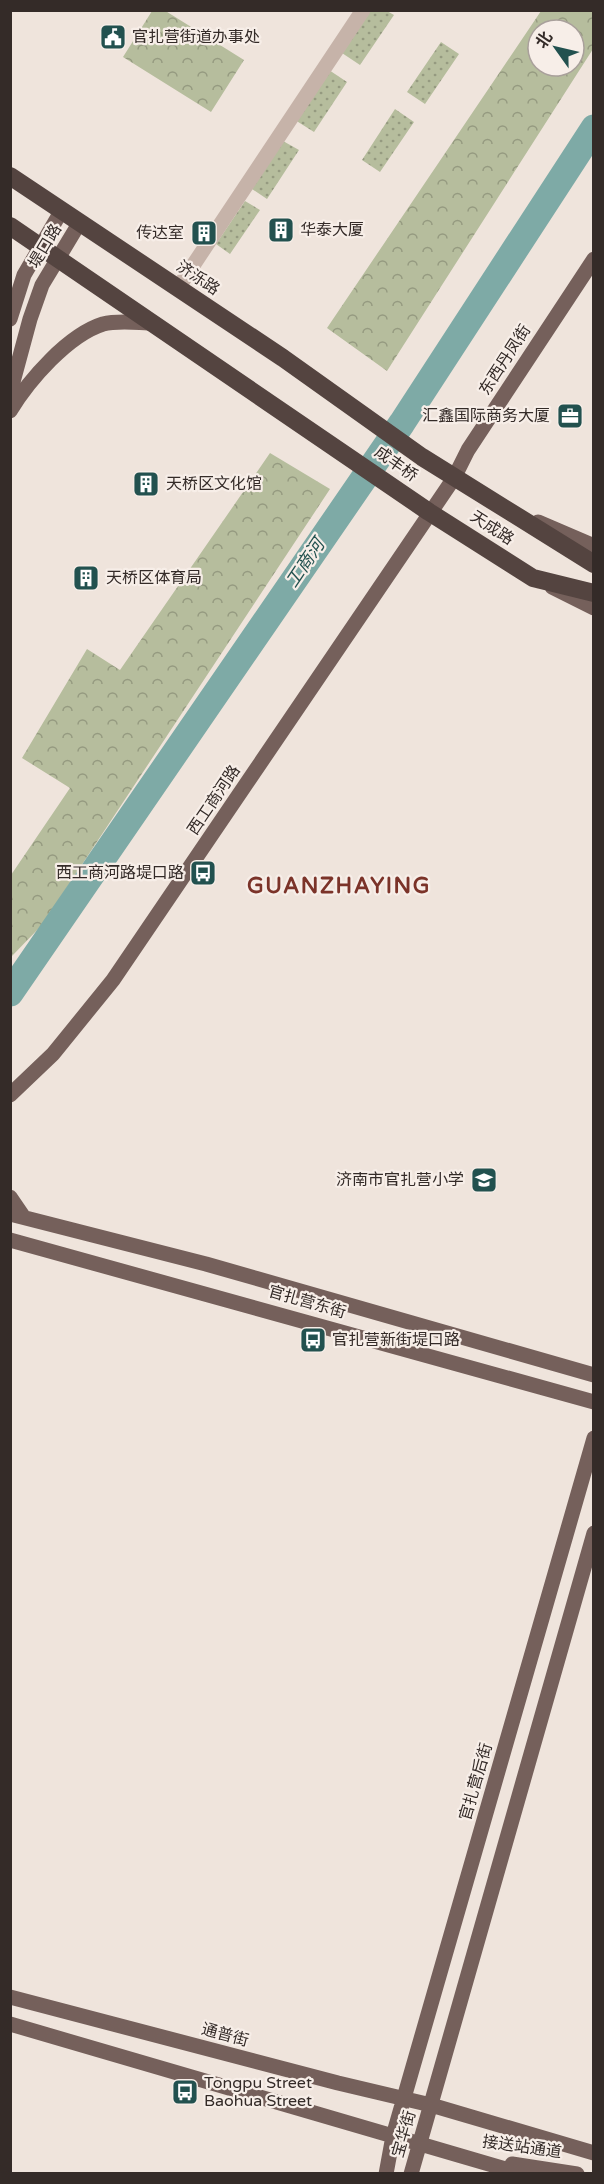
<svg xmlns="http://www.w3.org/2000/svg" width="604" height="2184" viewBox="0 0 604 2184" font-family="'Varela Round','Noto Sans SC',sans-serif">
<style>
.forest{fill:url(#forest-crowns);fill-rule:evenodd}
.garden{fill:url(#garden-dots)}
.lines{fill:none;stroke-linecap:round;stroke-linejoin:round}
.river{stroke:#7eaaa6;stroke-width:27}
.minor{stroke:#c6b3a9;stroke-width:15}
.major{stroke:#75605b;stroke-width:15}
.highway{stroke:#544440;stroke-width:18}
.labels{text-anchor:middle;dominant-baseline:central;stroke-width:4.5;stroke-linejoin:round;paint-order:stroke}
.poi-label{font-size:16px;fill:#342b28;stroke:#f7eee8;text-anchor:start}
.street-label{font-size:16px;fill:#342b28;stroke:#f7eee8}
.water-label{font-size:18px;font-style:italic;fill:#22514f;stroke:#f7eee8}
.district-label{font-size:22px;font-weight:bold;letter-spacing:1.5px;fill:#7b3329;stroke:#f7eee8}
</style>
<defs>
<pattern id="forest-crowns" width="20" height="18" patternUnits="userSpaceOnUse" patternTransform="scale(1.5)"><rect width="20" height="18" fill="#b6bd9d"/><path d="M2 6a3 3 0 1 1 6 0M12 15a3 3 0 1 1 6 0" fill="none" stroke="#959a80"/></pattern>
<pattern id="garden-dots" width="8" height="8" patternUnits="userSpaceOnUse" patternTransform="scale(1.5)"><rect width="8" height="8" fill="#b6bd9d"/><path d="M2 2h.1M6 6h.1" fill="none" stroke="#959a80" stroke-width="1.8" stroke-linecap="round"/></pattern>
</defs>
<rect width="100%" height="100%" fill="#efe4dc"/>
<path class="forest" d="M164,10L244,60L211,112L123,57L152,11Z
M541,11H593V49L387,371L327,328ZM538,30H574V66H538Z
M270,453L330,489L42,925L11,957V875L70,788L22,758L87,649L120,670Z"/>
<path class="garden" d="M370,11H387L394,15L360,65L342,53Z
M441,42L459,54L425,104L407,92Z
M329,70L347,82L314,132L295,120Z
M395,109L414,122L380,172L362,160Z
M283,141L299,150L267,199L252,189Z
M245,201L260,210L230,254L216,244Z"/>
<g class="lines">
<path class="river" d="M10,993L402,423L594,128"/>
<path class="minor" d="M178,288L363,10"/>
<path class="major" d="M10,319L24,275L62,210
M10,393L30,319L42,285L80,222
M10,411C29,380 68,335 103,324C118,320 139,323 154,323
M538,522L594,546
M552,587L594,608
M10,1095L53,1054L113,980L454,478L468,450L594,259
M10,1197L23,1216
M10,1214L206,1264L594,1375
M10,1240L594,1402
M10,1997L338,2083L431,2105L594,2153
M10,2024L523,2174
M512,2164L577,2174
M386,2174L393,2136L594,1438
M411,2174L594,1533"/>
<path class="highway" d="M10,176L283,358L422,457L594,564
M10,226L429,512L533,578L594,593"/>
</g>
<defs>
<symbol id="civic-square" viewBox="-11 -11 22 22"><rect x="-9" y="-9" width="18" height="18" rx="4" fill="#22514f" stroke="#f7eee8"/><path d="M-.6-6.5H3V-4.5H.6V-3L4-1V1h2V6H-6V1h2V-1L-.6-3ZM-1.2 2.5V6h2.4V2.5Z" fill="#fff"/></symbol>
<symbol id="building-square" viewBox="-11 -11 22 22"><rect x="-9" y="-9" width="18" height="18" rx="4" fill="#22514f" stroke="#f7eee8"/><path d="M-4-6H4V6H1V3H-1V6H-4ZM-2.5-4.3h1.7v1.8h-1.7ZM.8-4.3h1.7v1.8H.8ZM-2.5-1h1.7V.8h-1.7ZM.8-1h1.7V.8H.8Z" fill="#fff"/></symbol>
<symbol id="office-square" viewBox="-11 -11 22 22"><rect x="-9" y="-9" width="18" height="18" rx="4" fill="#22514f" stroke="#f7eee8"/><path d="M-6-3h4V-5.5h4V-3h4V5H-6ZM-1-4.5V-3h2v-1.5ZM-6 0V1H6V0Z" fill="#fff"/></symbol>
<symbol id="bus-square" viewBox="-11 -11 22 22"><rect x="-9" y="-9" width="18" height="18" rx="4" fill="#22514f" stroke="#f7eee8"/><path d="M-5-6H5V4H4V6H2V4H-2V6H-4V4H-5ZM-3.5-4V0h7V-4ZM-3.5 1.2v1.5H-2V1.2ZM2 1.2v1.5H3.5V1.2Z" fill="#fff"/></symbol>
<symbol id="school-square" viewBox="-11 -11 22 22"><rect x="-9" y="-9" width="18" height="18" rx="4" fill="#22514f" stroke="#f7eee8"/><path d="M0-5L7-2L0 1L-7-2ZM-4 1L0 2.5L4 1V4Q0 6-4 4Z" fill="#fff"/></symbol>
</defs>
<g fill-rule="evenodd">
<use href="#civic-square" x="98" y="22" width="30" height="30"/>
<use href="#building-square" x="266" y="215" width="30" height="30"/>
<use href="#building-square" x="189" y="218" width="30" height="30"/>
<use href="#office-square" x="555" y="401" width="30" height="30"/>
<use href="#building-square" x="131" y="469" width="30" height="30"/>
<use href="#building-square" x="71" y="563" width="30" height="30"/>
<use href="#bus-square" x="188" y="858" width="30" height="30"/>
<use href="#school-square" x="469" y="1165" width="30" height="30"/>
<use href="#bus-square" x="298" y="1325" width="30" height="30"/>
<use href="#bus-square" x="170" y="2077" width="30" height="30"/>
</g>
<g class="labels">
<g class="poi-label">
<text x="132" y="37">官扎营街道办事处</text>
<text x="300" y="230">华泰大厦</text>
<text x="184" y="233" text-anchor="end">传达室</text>
<text x="550" y="416" text-anchor="end">汇鑫国际商务大厦</text>
<text x="166" y="484">天桥区文化馆</text>
<text x="106" y="578">天桥区体育局</text>
<text x="184" y="873" text-anchor="end">西工商河路堤口路</text>
<text x="464" y="1180" text-anchor="end">济南市官扎营小学</text>
<text x="332" y="1340">官扎营新街堤口路</text>
<text x="204" y="2083">Tongpu Street<tspan x="204" dy="18">Baohua Street</tspan></text>
</g>
<g class="street-label">
<text transform="translate(45 246) rotate(-59)">堤口路</text>
<text transform="translate(198 278) rotate(34)">济泺路</text>
<text transform="translate(505 360) rotate(-57)">东西丹凤街</text>
<text transform="translate(396 464) rotate(35)">成丰桥</text>
<text transform="translate(492 528) rotate(33)">天成路</text>
<text transform="translate(214 800) rotate(-56)">西工商河路</text>
<text transform="translate(307 1302) rotate(16)">官扎营东街</text>
<text transform="translate(476 1782) rotate(-74)">官扎营后街</text>
<text transform="translate(225 2035) rotate(15)">通普街</text>
<text transform="translate(404 2134) rotate(-74)">宝华街</text>
<text transform="translate(522 2147) rotate(8)">接送站通道</text>
</g>
<g class="water-label">
<text transform="translate(305 563) rotate(-56)">工商河</text>
</g>
<g class="district-label">
<text x="339" y="886">GUANZHAYING</text>
</g>
</g>
<rect width="604" height="2184" fill="none" stroke="#342b28" stroke-width="24"/>
<g transform="translate(556 48) rotate(304)"><circle r="28" fill="#f7eee8" stroke="#a9a09b" stroke-width="1.5"/>
<path d="M0-4.5L10 22L0 15L-10 22Z" fill="#22514f"/>
<text y="-9" font-size="16" font-weight="bold" text-anchor="middle" fill="#342b28">北</text>
</g>
</svg>
